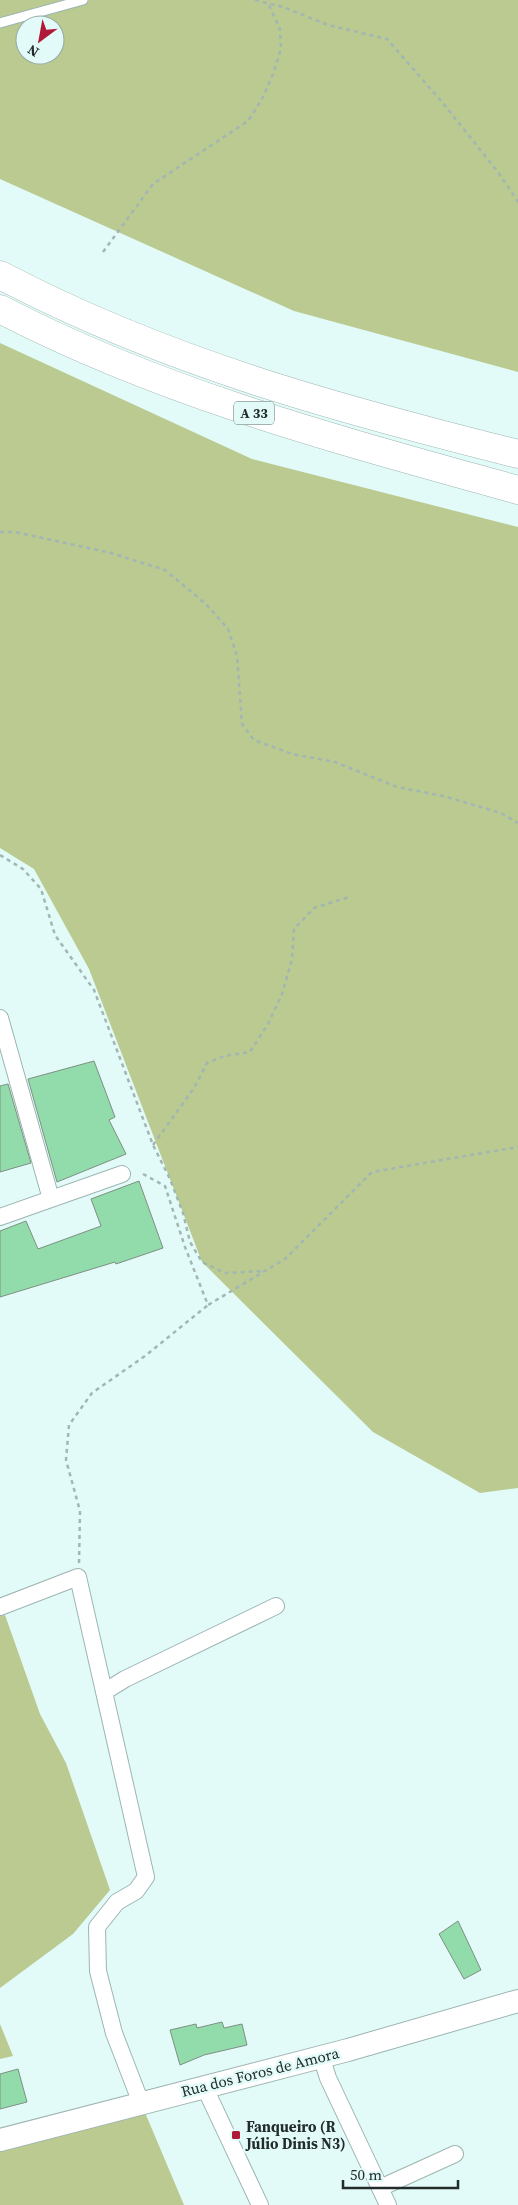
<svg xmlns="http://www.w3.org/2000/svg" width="518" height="2205" viewBox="0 0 518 2205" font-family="'Source Serif 4',serif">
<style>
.green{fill:#baca90;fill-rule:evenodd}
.building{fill:#92dcab;stroke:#7e8f83}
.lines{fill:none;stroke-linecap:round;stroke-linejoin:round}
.service-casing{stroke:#9db5b2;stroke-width:11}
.minor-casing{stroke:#9db5b2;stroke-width:18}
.secondary-casing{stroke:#9db5b2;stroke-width:24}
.motorway-casing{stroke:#9db5b2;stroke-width:29}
.path{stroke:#a2b6b4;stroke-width:2.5;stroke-dasharray:4 4;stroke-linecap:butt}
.service{stroke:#fff;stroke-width:9}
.minor{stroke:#fff;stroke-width:16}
.secondary{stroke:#fff;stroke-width:22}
.motorway{stroke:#fff;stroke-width:28}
.poi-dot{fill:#ae1a37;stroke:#e2fbf9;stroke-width:2}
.labels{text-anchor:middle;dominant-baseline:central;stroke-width:5;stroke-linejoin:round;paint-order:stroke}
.shield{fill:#e2fbf9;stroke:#5c6a69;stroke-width:1}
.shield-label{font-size:14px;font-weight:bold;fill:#222c2b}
.street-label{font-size:15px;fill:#222c2b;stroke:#e2fbf9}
.poi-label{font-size:15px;font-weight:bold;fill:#222c2b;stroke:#e2fbf9;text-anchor:start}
</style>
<rect width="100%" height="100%" fill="#e2fbf9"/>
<path class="green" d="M0,0H518V372L294,311L0,179ZM25,25H55V55H25Z
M0,343L252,459L518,527V1488L480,1493L373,1432L202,1262L89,969L34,869L0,848Z
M5,1615L40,1714L66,1763L110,1890L73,1934L0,1988V1616Z
M0,2024L13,2056L0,2059Z
M141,2103L184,2205H0V2140Z"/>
<path class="building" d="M94,1061L115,1117L109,1120L126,1154L57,1182L28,1079Z
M8,1084L31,1163L0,1172V1086Z
M139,1181L163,1248L116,1264L115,1262L0,1297V1231L26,1221L38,1249L101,1226L91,1199Z
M458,1921L481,1970L464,1979L439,1934Z
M222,2022L224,2028L242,2024L247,2045L204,2055L180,2065L170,2030L196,2024L197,2028Z
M18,2069L27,2102L0,2109V2074Z"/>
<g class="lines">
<defs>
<path id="service" d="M0,23L83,0"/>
<path id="minor" d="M0,1018L51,1199
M0,1217L122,1174
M0,1607L78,1577L146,1877L136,1891L117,1902L97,1927L98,1971L114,2033L141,2103
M104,1692L125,1679L276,1606
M321,2056L328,2078L388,2205
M204,2086L260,2205
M380,2188L455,2154"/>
<path id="secondary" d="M0,2140L348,2050L518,2001"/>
<path id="motorway" d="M0,275C166,362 338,409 518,454
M0,309C163,394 342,441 518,490"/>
</defs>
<use href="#service" class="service-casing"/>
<use href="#minor" class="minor-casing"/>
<use href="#secondary" class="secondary-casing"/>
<use href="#motorway" class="motorway-casing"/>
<path class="path" d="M255,0L283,7L328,25L387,39L442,102L498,172L518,202
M103,252L153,184L248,121L262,99L273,74L281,49L280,29L268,3
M0,532H15L111,553L165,570L206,604L228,629L237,656L242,724L254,740L292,754L335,762L397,787L443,796L501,813L518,823
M0,855L23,869L41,889L55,935L94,990L153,1145L170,1179L183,1213L190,1242L202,1262L225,1273L264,1271
M153,1145L194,1088L207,1063L224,1056L250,1052L268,1024L282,994L292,959L294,929L314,908L349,897
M143,1174L165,1186L185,1247L208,1305L285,1259L372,1172L518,1147
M79,1563L80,1511L66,1460L69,1425L92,1393L145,1356L208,1305"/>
<use href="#service" class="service"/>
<use href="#minor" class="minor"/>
<use href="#secondary" class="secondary"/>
<use href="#motorway" class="motorway"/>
</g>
<rect class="poi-dot" x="231" y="2130" width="10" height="10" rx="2.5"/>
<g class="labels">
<rect class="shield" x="234" y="401.5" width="40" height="23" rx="4"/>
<g class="shield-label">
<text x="254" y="413">A 33</text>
</g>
<g class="street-label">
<text transform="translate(260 2072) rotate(-14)">Rua dos Foros de Amora</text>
</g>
<g class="poi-label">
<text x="246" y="2126">Fanqueiro (R<tspan x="246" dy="17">Júlio Dinis N3)</tspan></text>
</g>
</g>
<g transform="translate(40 40) rotate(212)"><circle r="24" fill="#e2fbf9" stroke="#95a8a7"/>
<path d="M0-4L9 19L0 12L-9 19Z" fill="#ae1a37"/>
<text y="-8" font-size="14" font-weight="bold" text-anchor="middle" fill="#222c2b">N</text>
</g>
<path d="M343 2180v8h115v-8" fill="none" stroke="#222c2b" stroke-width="2.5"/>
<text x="350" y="2180" font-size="15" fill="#222c2b" stroke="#e2fbf9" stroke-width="4" paint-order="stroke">50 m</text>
</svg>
